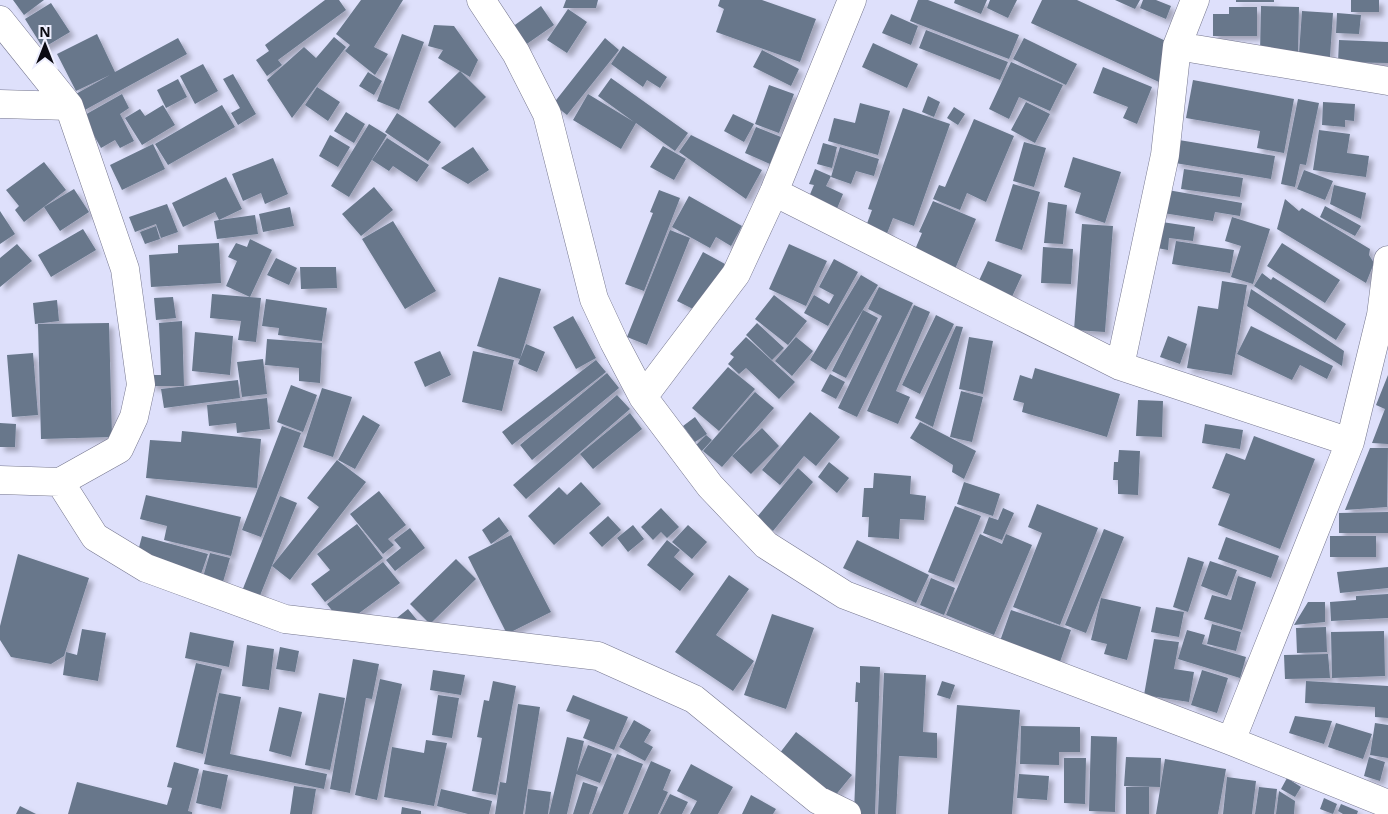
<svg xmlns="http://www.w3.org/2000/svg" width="1388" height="814" viewBox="0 0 1388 814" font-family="'Open Sans',sans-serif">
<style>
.building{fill:#67778b;filter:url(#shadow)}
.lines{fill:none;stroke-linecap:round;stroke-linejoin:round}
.minor-casing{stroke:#75768e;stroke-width:29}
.minor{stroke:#fff;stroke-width:28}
</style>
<defs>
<filter id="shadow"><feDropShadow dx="4.5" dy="4.5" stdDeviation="2.5" flood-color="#0004"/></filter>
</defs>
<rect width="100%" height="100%" fill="#dee0fb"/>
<path class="building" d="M13,0H44L24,15Z
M325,0H339L346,10L278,60L282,65L267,76L256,60L269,51L265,45Z
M361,0H403L374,47L388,54L375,75L345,51L350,45L336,34Z
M566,0H598L596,8H563Z
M720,0H762L816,19L800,62L716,32L724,9L718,6Z
M918,0H928L1019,35L1009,59L910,21Z
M955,0H987L981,14L954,3Z
M990,0H1017L1008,18L987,8Z
M1042,0H1077L1168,42L1172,56L1159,82L1031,23Z
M1115,0H1140L1135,9Z
M1143,0H1156L1171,6L1166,19L1140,8Z
M1236,0H1274V2H1236Z
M1351,0H1379V12H1351Z
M51,3L70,32L43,48L25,19Z
M541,6L554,25L521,48L508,30Z
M1261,6L1299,7L1298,53H1260Z
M1229,7H1257V36H1213V14H1229Z
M568,9L587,22L567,53L547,40Z
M1302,11L1333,13L1330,57L1299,54Z
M1337,13L1361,15L1359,34L1336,33Z
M891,14L918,26L911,45L882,33Z
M434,25L454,26L478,60L470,77L438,58L443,50L428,46Z
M926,30L1008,62L1000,80L919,48Z
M97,34L115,72L178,38L187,54L83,111L74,95L110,75L76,91L57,54Z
M402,34L424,42L399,110L377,101Z
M334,37L346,47L292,118L267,80L304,47L316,58Z
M605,38L619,50L567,115L553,104Z
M1024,38L1077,64L1066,85L1013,59Z
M1339,40L1388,42V63L1338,62Z
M873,43L918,64L907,88L862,67Z
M623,46L667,77L660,88L647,80L643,87L611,64Z
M762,50L799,69L791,86L753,67Z
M1011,62L1063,85L1050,111L1019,97L1009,119L989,109Z
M203,64L218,91L195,104L180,76Z
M1103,67L1152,87L1137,124L1123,118L1128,107L1093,93Z
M460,71L486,97L455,128L428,102Z
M368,72L382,81L374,95L359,86Z
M233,74L256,114L238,125L231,113L240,108L223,79Z
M611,78L688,133L675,151L636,123L621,149L573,120L588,94L634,122L598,96Z
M178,79L187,97L166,108L157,90Z
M1193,80L1294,99L1284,153L1257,148L1260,131L1186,118Z
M769,85L794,94L779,133L755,124Z
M317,87L340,102L328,121L305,105Z
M122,94L129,108L120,114L134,141L120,148L115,140L101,148L83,116Z
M928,96L940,102L934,117L922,112Z
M1298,99L1319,103L1306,165L1300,164L1295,187L1281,184Z
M1026,102L1050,114L1035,143L1011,130Z
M1323,102L1355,104L1354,121L1345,120V127L1322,125Z
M860,103L890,111L878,155L828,141L834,118L855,123Z
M163,105L175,125L142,145L125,118L140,109L145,116Z
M222,105L235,127L168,165L155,144Z
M954,107L965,114L958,125L947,118Z
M903,108L950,124L914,226L893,218L886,236L865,229L872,210L868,209Z
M346,112L365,124L354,143L334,131Z
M397,113L441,142L428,161L385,132Z
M733,114L754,124L744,142L724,131Z
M974,119L1014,136L986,202L967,193L960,210L933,199L939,185L945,187Z
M369,124L387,135L349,197L331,186Z
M756,127L781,137L770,164L745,153Z
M1319,130L1350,134L1347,153L1369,156L1366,177L1313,170Z
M330,135L350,147L338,167L319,156Z
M691,135L762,170L746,199L679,152Z
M387,138L429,165L417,182L393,166L389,171L372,160Z
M1179,140L1275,156L1271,179L1175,163Z
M1024,142L1046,148L1034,187L1013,181Z
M823,143L837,147L832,168L817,164Z
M153,144L165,169L122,190L110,165Z
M663,146L686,159L674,180L650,167Z
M473,147L489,170L468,184L441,168Z
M840,147L879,159L874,176L856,171L851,184L831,177Z
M1073,157L1121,172L1105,223L1075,213L1081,193L1064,187Z
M273,158L288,194L265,204L261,193L243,201L232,174Z
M44,162L66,190L24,222L15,210L19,206L6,190Z
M815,169L831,176L826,186L843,194L836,211L808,199L814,185L809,184Z
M1184,169L1243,178L1240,197L1181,189Z
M1304,170L1333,181L1325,200L1297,189Z
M226,177L242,209L219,220L255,215L258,234L217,239L214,221L219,220L215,212L183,227L172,203Z
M1013,184L1040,192L1022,250L995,241Z
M1334,185L1366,193L1361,219L1330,204Z
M374,187L393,210L361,236L342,214Z
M74,189L89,212L60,231L44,207Z
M1162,189L1242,203L1240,216L1215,212L1213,221L1157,212Z
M659,190L680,198L644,291L625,284L653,213L650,212Z
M689,196L742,226L731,246L716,237L710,248L672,227Z
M1285,199L1299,211L1302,208L1370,249L1369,255L1374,263L1366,283L1277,229Z
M933,201L976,219L955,269L914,252L922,233L919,232Z
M1048,202L1067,205L1063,244L1044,243Z
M167,204L178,232L161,238L156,224L135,232L129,217Z
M1325,206L1361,226L1355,236L1320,217Z
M290,207L294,226L263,232L259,214Z
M0,211L15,234L0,244Z
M1232,217L1270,229L1253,284L1231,277L1241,246L1225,241Z
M393,221L436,291L405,309L362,239Z
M1162,222L1195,227L1193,241L1169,238L1168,250L1157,248Z
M1082,224L1113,226L1105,332L1074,330Z
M156,226L160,239L145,244L140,232Z
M83,229L96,250L51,277L38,255Z
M670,230L690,238L647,345L627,337Z
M250,239L272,250L250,297L226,286L237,261L228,257L236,243L247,247Z
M1176,241L1234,250L1230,273L1172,264Z
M219,243L221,283L151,287L149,255L178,253V245Z
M1282,243L1340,280L1325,303L1267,266Z
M17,244L32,261L0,287V258Z
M789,244L827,261L806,306L769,289Z
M1043,247L1073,249L1071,284L1041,283Z
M703,252L725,264L699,312L677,301Z
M276,258L297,268L289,285L267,275Z
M834,259L858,272L828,326L804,313L814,295L829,304L834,295L819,287Z
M988,261L1022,275L1010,301L976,287Z
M300,267H336L337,288L301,289Z
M1262,273L1271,280L1273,277L1346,324L1336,340L1254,286Z
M861,275L878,285L826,370L810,360Z
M499,277L541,289L520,359L477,346Z
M1222,281L1247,285L1232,375L1187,368L1198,306L1218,309Z
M879,287L913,303L857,417L838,408L882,316L868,309Z
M1251,289L1344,351L1342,366L1247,306Z
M212,294L261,298L256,342L238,340L241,321L210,318Z
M774,295L807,321L788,345L755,319Z
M173,297L176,318L156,320L154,298Z
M266,299L327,308L322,341L278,335L279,328L262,326Z
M57,300L59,321L35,324L33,303Z
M914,305L930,312L896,391L910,397L898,424L867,411Z
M863,310L878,318L846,378L832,371Z
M936,315L954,324L920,394L902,385Z
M573,316L596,358L576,369L553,327Z
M182,321L184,386H151V375H161L159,323Z
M109,323L112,437L41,439L38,324Z
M757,323L784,348L772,360L746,335Z
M956,326L963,327L933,427L915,418Z
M1251,326L1333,366L1327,379L1300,365L1292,380L1237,354Z
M195,332L233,336L230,375L192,371Z
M1168,336L1187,344L1180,364L1160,357Z
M746,337L795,382L779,399L746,368L739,374L728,364L734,357L730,354Z
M796,337L813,351L792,376L775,361Z
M969,337L993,341L983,394L959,389Z
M267,339L322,343L320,383L299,381V368L265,365Z
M526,344L545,352L537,372L518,364Z
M440,351L451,375L425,387L414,362Z
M473,351L514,360L502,411L462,402Z
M33,353L38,415L12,417L7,355Z
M263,359L267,394L242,397L237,362Z
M596,360L606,372L512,445L502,432Z
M728,367L755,389L719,431L692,408Z
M1035,368L1120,394L1107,437L1022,412L1024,403L1013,400L1020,375L1032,379Z
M607,373L619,388L532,460L520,445Z
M830,374L845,382L836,399L821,391Z
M1388,375V444L1372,443L1385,409L1376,405Z
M238,380L240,398L164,408L161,389Z
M291,385L317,395L303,432L277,422Z
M322,388L352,397L333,457L303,447Z
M961,391L983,397L972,442L950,437Z
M755,392L774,408L722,467L703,451Z
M617,395L630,409L526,499L513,485Z
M267,398L270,429L237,433L236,423L209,426L207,405Z
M1138,400L1163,401L1162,437L1136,436Z
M810,412L840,437L816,466L804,456L780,485L762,470Z
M630,413L642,429L593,469L580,454Z
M363,415L380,425L355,469L338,460Z
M695,417L707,434L695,442L683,426Z
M920,422L976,451L964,479L952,472L953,465L910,438Z
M0,423L16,424L15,447H0Z
M1205,424L1243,430L1240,449L1202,443Z
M282,426L301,433L261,537L242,530Z
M762,428L779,446L751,474L732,456Z
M182,431L261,439L257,488L146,478L150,440L181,442Z
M706,435L712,440L702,451L696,445Z
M1254,436L1315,459L1280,549L1218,525L1230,494L1212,488L1226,453L1245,460Z
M1370,448H1388L1387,507L1345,510Z
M1119,450L1140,451L1138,495L1118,494V480H1113L1114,462H1118Z
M337,460L366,482L290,580L272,566L319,507L307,498Z
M829,462L849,478L837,493L818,477Z
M798,468L813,482L773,531L757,517Z
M874,473L911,476L910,494L926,496L924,520L900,519L899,539L868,537L869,517H862L864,488H873Z
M581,482L601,504L554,545L528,516L559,487L567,495Z
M964,482L1000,494L993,516L957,504Z
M379,491L406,525L388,539L394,545L383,554L350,514Z
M146,495L241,517L231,556L164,540L167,526L140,519Z
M280,496L297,503L259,598L242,591Z
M1037,504L1098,528L1060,625L1013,607L1042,533L1028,527Z
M955,506L981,516L954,582L928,572Z
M661,508L679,527L667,538L661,532L653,540L641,527Z
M1003,508L1014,513L1002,540L983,533L989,517L998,520Z
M1388,512V533H1339V513Z
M608,516L621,530L602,547L589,533Z
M499,517L509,531L491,544L482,530Z
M357,524L383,558L325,602L311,584L330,570L317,554Z
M633,525L644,539L628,552L617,538Z
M688,525L707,542L692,559L672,542Z
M410,528L425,548L395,571L386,560L401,548L394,540Z
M1104,529L1124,537L1086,633L1065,625Z
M980,534L1002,544L1006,534L1032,545L994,635L946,615Z
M511,535L551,612L507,634L468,557Z
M142,536L208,554L201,574L137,555Z
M1330,536H1376V557H1330Z
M1226,537L1279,556L1271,578L1218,559Z
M667,540L680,550L674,557L694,574L680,591L647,565Z
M857,540L929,575L916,603L843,568Z
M210,553L230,558L223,582L203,577Z
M18,554L89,578L64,656L51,664L11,657L0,640V626Z
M1188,557L1204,562L1188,612L1173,607Z
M456,559L476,579L430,624L410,604Z
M1210,561L1237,570L1227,596L1201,586Z
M383,562L400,583L343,625L327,604Z
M1388,567V588L1340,593L1337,572Z
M729,575L749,589L716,635L754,661L733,691L675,652Z
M1238,576L1256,582L1242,630L1204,619L1212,595L1231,600Z
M931,578L955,588L944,615L920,605Z
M1388,594V618L1331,621L1330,602L1356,600V596Z
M1101,598L1141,607L1127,660L1104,654L1107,644L1091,640Z
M1308,602H1325V622L1294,625Z
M1156,607L1184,612L1179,637L1151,632Z
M408,609L417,620L403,632L393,621Z
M1011,610L1071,630L1060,662L1000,641Z
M772,614L814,628L786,709L744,695Z
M1212,624L1241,632L1236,651L1207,644Z
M1326,627L1327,652L1297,653L1296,628Z
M82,629L106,633L98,681L63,675L66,652L77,655Z
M1187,630L1205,635L1202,644L1246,657L1240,678L1178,659Z
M1384,631L1385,676L1332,678L1331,632Z
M190,632L234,641L229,667L185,658Z
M1154,639L1179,642L1174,669L1194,672L1189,702L1144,695Z
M247,645L274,649L269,690L242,686Z
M280,647L299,651L295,672L276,669Z
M1328,654L1330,678L1285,679L1284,655Z
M353,659L379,664L372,699L366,698L350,793L330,789Z
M196,663L222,669L203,754L176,747Z
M860,666L880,667L875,814H854L858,702H855L856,682L860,683Z
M433,670L465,675L461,695L430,690Z
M1202,670L1228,678L1217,713L1191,705Z
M884,673L926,675L923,732L937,733V758L899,756L896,814H878Z
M380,679L402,684L377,800L355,795Z
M493,681L516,686L496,795L472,791L482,738L477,737L484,700L489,701Z
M942,681L955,685L950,699L937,695Z
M1306,681L1388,686V718L1375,717V707L1305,703Z
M219,693L241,697L230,754L327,774L324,789L204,764Z
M319,693L345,698L330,770L305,765Z
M438,695L459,698L452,738L432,735Z
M573,695L628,717L614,750L583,738L590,720L566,711Z
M518,704L540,707L523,814H495L500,782L506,783Z
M957,705L1020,710L1012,814H948Z
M279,707L302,712L291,757L269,751Z
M1295,716L1332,721L1324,744L1289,733Z
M634,720L651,730L644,742L653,747L645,761L619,747Z
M1336,723L1372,734L1363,759L1328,747Z
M1375,723L1388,725V758L1370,755Z
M1021,726L1080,727V752H1059V765L1020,764Z
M796,732L852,775L834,797L779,754Z
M1091,736L1117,737L1115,812L1089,811Z
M567,737L584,741L567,814H549Z
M426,740L447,743L434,806L384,797L392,747L424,753Z
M588,745L612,754L600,783L576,774Z
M617,754L643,764L623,814H592Z
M1126,757L1161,758L1160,787L1124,786Z
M1369,757L1385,762L1380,781L1364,776Z
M1064,758H1086L1085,804L1064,803Z
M1165,759L1226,769L1218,814H1156Z
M651,761L671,770L663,790L668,792L658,814H628Z
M174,762L199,769L188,811L192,812V814H68L77,782L167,805L172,788L167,787Z
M691,764L733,787L718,814H690L697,801L677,791Z
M203,770L228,775L221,809L196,803Z
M1019,774L1049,776L1047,800L1017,798Z
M1227,777L1256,781L1252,814H1223Z
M1287,778L1301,787L1295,797L1281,789Z
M583,782L598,787L589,814H573Z
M294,786L316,789L312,814H290Z
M1126,787H1149V814H1126Z
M1259,787L1277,789L1274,814H1255Z
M441,789L492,801L489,814H468L437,806Z
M528,789L551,792L548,814H525Z
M1279,791L1295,801L1294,814H1276Z
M670,794L688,802L682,814H660Z
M751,795L776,809L773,814H742Z
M1324,798L1337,804L1333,814L1320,809Z
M1341,804L1358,811L1357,814H1343L1338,811Z
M20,806L36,814H16Z
M402,807L421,811V814H401Z"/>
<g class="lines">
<defs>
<path id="minor" d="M481,0L516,53L547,114L594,299L614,342L643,397L710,486L766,545L845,595L1231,741L1388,804
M0,20L69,106L125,269L141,385L134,417L119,449L60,482L0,480
M1177,46L1388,81
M0,104L69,106
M774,192L1120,366L1350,442
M1120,366L1165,155L1177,46L1195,0
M643,397L736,274L774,192L852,0
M60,482L95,537L146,568L285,619L598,656L694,699L818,800L847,814
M1231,741L1350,442L1381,315L1388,260"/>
</defs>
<use href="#minor" class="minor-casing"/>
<use href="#minor" class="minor"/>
</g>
<g transform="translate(45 45)" stroke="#edeefe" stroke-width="4" paint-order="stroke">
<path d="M0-4L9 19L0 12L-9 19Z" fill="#0b0b13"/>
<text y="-8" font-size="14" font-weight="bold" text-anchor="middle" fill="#0b0b13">N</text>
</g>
</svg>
